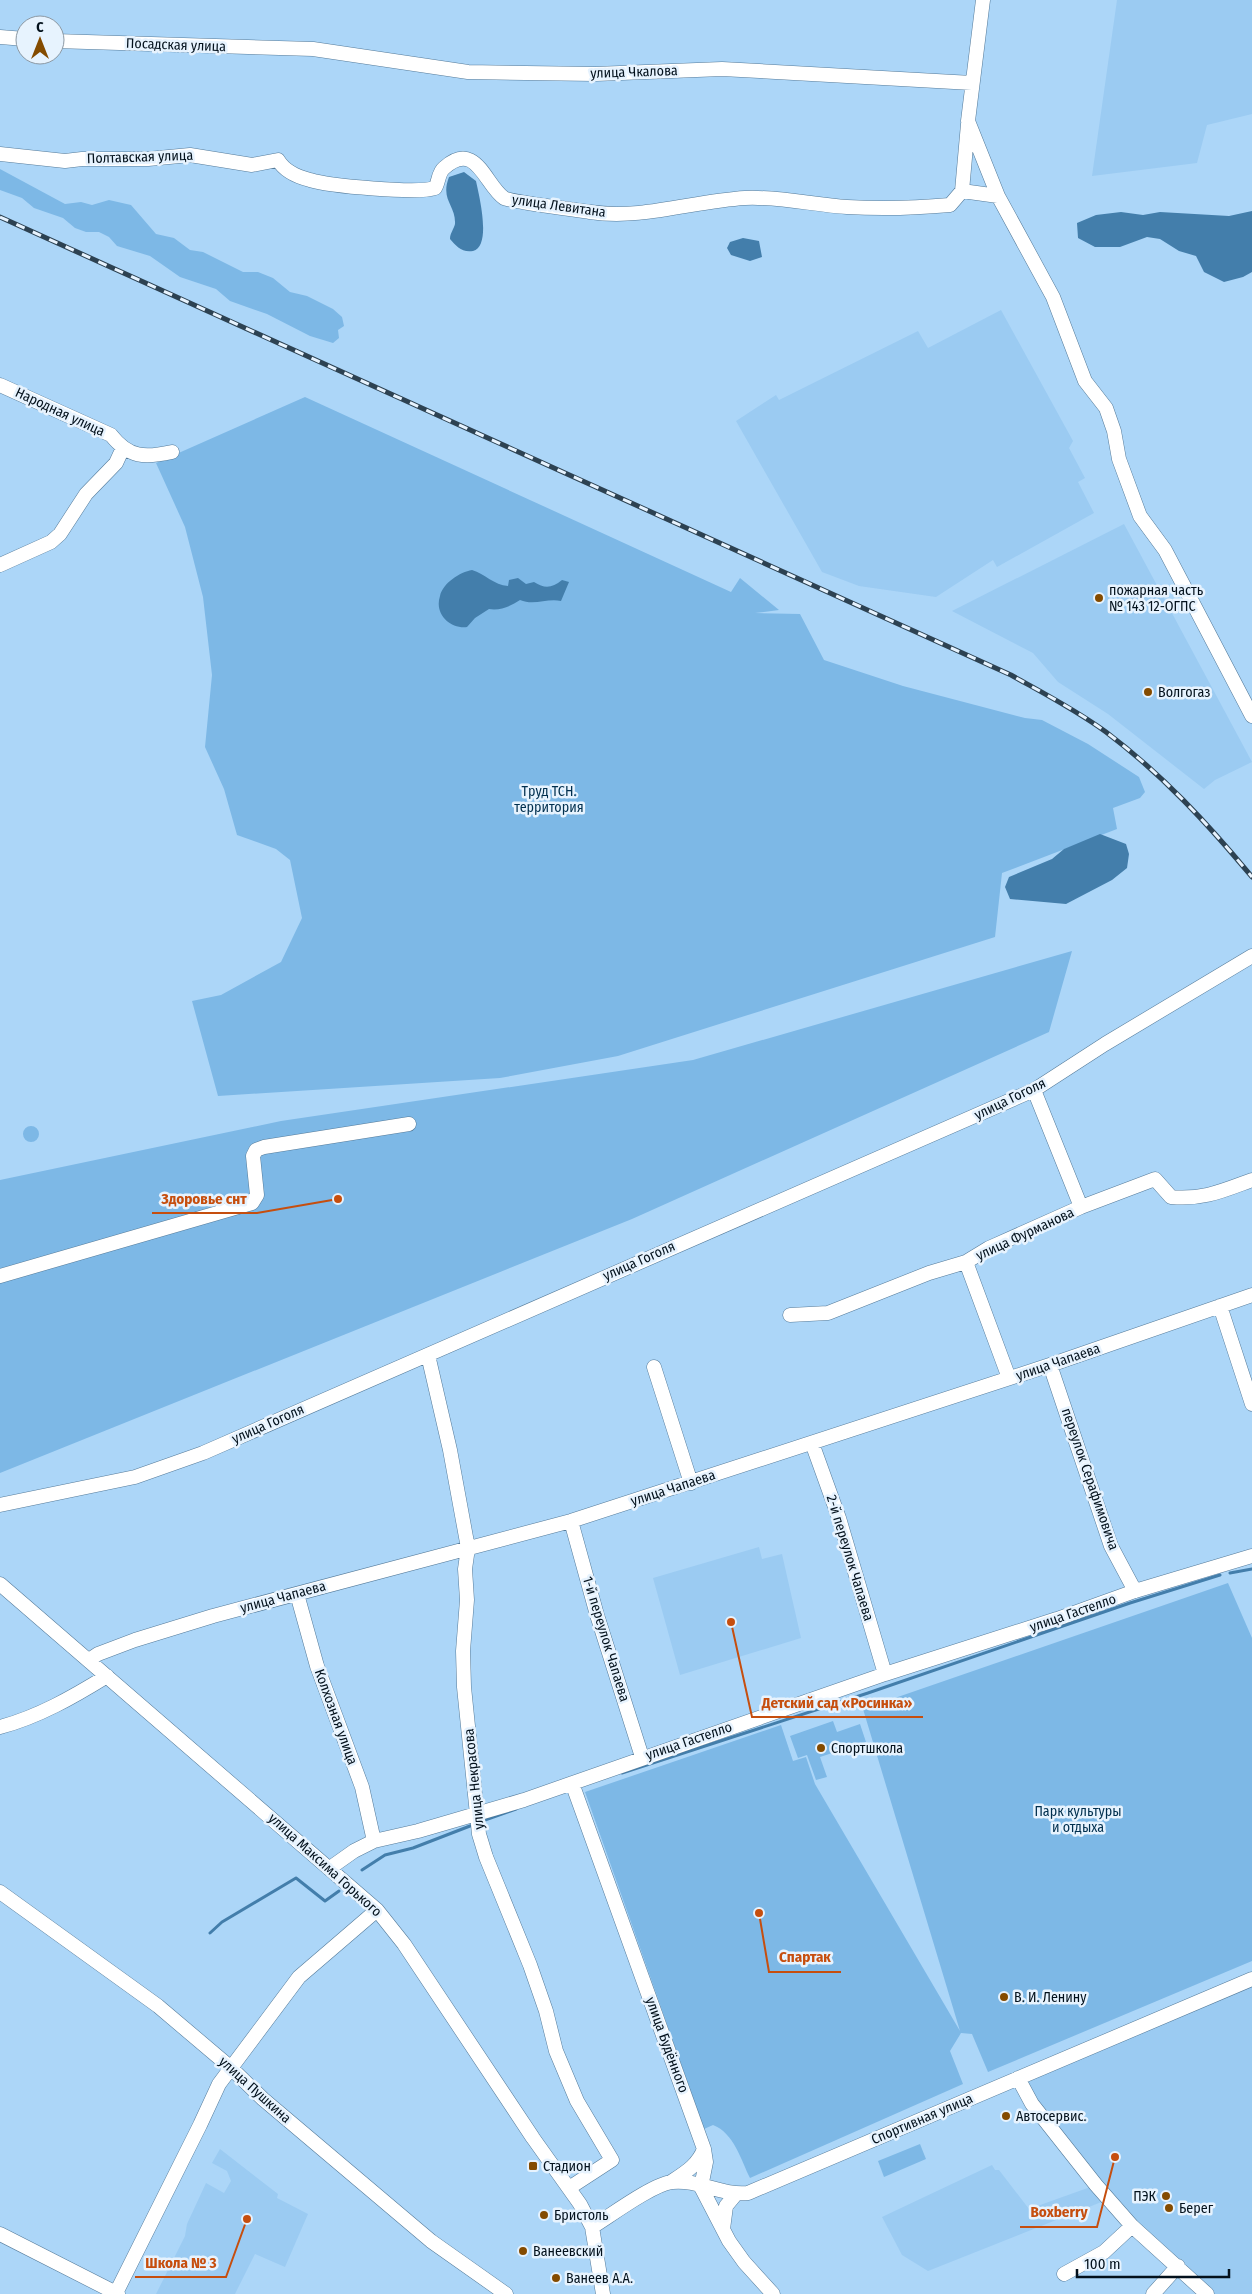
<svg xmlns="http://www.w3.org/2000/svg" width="1252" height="2294" viewBox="0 0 1252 2294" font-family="'Fira Sans Condensed',sans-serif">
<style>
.built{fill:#9bcbf2}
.green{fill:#7db8e6}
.water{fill:#437eab}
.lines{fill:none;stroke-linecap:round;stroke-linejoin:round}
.stream{stroke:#437eab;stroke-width:3}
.minor-casing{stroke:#557b9a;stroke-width:15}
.minor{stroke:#fff;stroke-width:14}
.rail-casing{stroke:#2d4252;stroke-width:5}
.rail{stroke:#e7f3fe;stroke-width:3;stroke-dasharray:9;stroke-linecap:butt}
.poi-dot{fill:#844b00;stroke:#e7f3fe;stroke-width:2}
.labels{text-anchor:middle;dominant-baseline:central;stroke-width:5;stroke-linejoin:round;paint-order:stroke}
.street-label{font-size:14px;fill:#03111c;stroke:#e7f3fe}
.poi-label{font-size:14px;fill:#03111c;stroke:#e7f3fe;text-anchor:start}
.park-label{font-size:14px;fill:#002f4e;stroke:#e7f3fe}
.leader{fill:none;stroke:#c64e0e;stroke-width:2}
.callout-dot{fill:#c64e0e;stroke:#e7f3fe;stroke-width:2}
.callout-label{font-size:15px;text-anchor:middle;font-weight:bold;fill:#c64e0e;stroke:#e7f3fe;stroke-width:5;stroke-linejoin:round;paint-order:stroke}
</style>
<rect width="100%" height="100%" fill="#acd6f8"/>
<path class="built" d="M1117,0H1252V114L1207,125L1197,163L1092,176Z
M1001,310L1073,441L1069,448L1085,478L1078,482L1094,513L997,567L993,560L936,597L859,586L822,572L736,421L776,395L779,400L918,331L928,348Z
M1124,524L1252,762L1215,780L1204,789L1108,714L1058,682L1033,653L952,611Z
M759,1547L762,1559L782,1554L801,1638L680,1675L653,1578Z
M1252,1979V2294H1207L1109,2199L928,2271L902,2255L882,2217L992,2165L995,2170H999L1029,2209L1096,2185L1018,2078Z
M220,2149L278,2194L277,2198L308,2214L285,2267L255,2254L235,2294H156L185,2236L187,2224L206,2183L224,2193L231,2181L227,2171L212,2163Z"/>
<path class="green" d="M0,169L65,204L81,202L92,205L109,200L131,205L156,234L174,238L190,250L203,252L243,272H258L273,278L290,292L307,296L333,309L342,317L344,326L338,330L339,338L333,343L310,336L267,314L230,301L216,289L180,277L150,256L117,246L109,237L99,232H86L75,228L63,218L34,208L22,198L0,190Z
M305,397L731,592L740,578L779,610L755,613L800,614L824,660L903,686L1025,718L1042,720L1088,744L1139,777L1145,792L1140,798L1113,808L1117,829L1002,873L995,937L618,1056L500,1078L218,1096L192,1001L221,995L281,962L302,918L290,860L276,849L237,835L224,789L205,747L212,675L203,597L185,527L156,463Z
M1072,951L1049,1032L632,1219L0,1473V1180L281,1121L693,1060Z
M23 1134a8 8 0 1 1 16 0a8 8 0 1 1-16 0Z
M1228,1583L1252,1638V1961L988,2072L972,2034L961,2033L950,2051L963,2084L750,2178C741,2160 734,2133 713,2125L704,2129L585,1792L781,1725L793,1761L806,1757L815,1784L960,2031L863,1709Z
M833,1721L837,1732L860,1724L866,1742L820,1757L827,1777L816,1780L807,1755L798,1758L790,1736Z
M920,2144L926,2159L884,2177L878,2161Z"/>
<path class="water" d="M464,172L476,181C479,195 492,246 473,251C462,253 456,246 450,239C450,233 454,229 455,224C456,205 440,200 449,177Z
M1252,211V272L1243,277L1224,282L1204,272L1196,256L1179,251L1160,239L1147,237L1120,247H1095L1078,238L1077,223L1096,215L1121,212L1143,215L1160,212L1229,216Z
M743,238L759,241L762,257L750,261L731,255L727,248L730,242Z
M472,570C485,574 494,585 508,586L509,580L518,578L526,584L534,582C545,589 552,588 562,580L569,582L561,601C547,598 534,606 520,600C511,606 500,611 489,609L475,618L467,627C450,629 434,614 440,596C443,583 460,572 472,570Z
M1100,834L1126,844L1129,854L1127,868L1112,880L1066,904L1010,899L1005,887L1009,877L1052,859L1064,849Z"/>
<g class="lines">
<path class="stream" d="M1230,1573L1252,1569
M622,1773L868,1693L1130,1603L1220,1575
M485,1820L516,1809
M362,1870L385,1855L413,1848L470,1826
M210,1933L222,1922L296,1878L325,1901L339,1891"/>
<defs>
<path id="minor" d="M983,0L968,121L998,196L1053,297L1085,381L1106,408L1114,431L1119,459L1140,516L1165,550L1252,716
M0,37L25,39
M55,41L313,49L468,72L595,74L722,69L972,83
M0,154L65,161L82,159H148L190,155L252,165L278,160C285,172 298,177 310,180C330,186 417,194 435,188C439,182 438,173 444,168C476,139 485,185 504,198C510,202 578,210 590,212C641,220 694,201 745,198C776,196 815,205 847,207C881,209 916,208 950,205L962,191
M962,191L968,124
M962,191L998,196
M0,385L111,435C129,458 145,458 172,452
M0,565L51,542L60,534L86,494L116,463L122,450
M1034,1090L1081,1207
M966,1262L1009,1378
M0,1276L252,1203L257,1195L253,1156L256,1150L264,1147L409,1124
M1220,1306L1252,1404
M790,1315L828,1313L929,1273L966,1262L989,1248L1081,1207L1155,1179L1171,1197C1203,1200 1222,1191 1252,1180
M428,1355L450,1450L468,1548L465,1569L467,1600L463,1651L464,1687L479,1834L486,1857L530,1965L546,2011L556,2051L577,2101L612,2160L569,2188
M1050,1365L1111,1546L1135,1591
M654,1367L691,1483
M812,1443L839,1518L885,1674
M0,1505L135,1477L203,1453L1034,1090L1105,1044L1252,956
M571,1521L597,1615L642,1757
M0,1584L377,1910L404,1944L533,2138L580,2204L592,2227L603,2294
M297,1594L317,1666L362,1787L374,1841
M89,1660L98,1654L135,1640L213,1616L571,1521L1050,1365L1252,1295
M0,1727C38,1717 73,1697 107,1676
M572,1783L704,2149L706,2162L701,2187L729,2241L744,2262L773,2294
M330,1868L354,1851L374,1841L418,1831L524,1800L885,1674L1057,1619L1135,1591L1252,1556
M0,1892L158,2006L230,2067L263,2099L431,2241L506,2294
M1018,2078L1032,2104L1096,2185L1132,2226L1207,2294
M671,2182C686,2172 698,2165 704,2149
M592,2227C610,2216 653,2184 672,2182C698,2179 722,2196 748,2193L1252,1979
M723,2229L726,2206L736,2194
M0,2234L118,2294
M1064,2274L1104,2252L1132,2226
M116,2293L200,2125L219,2084L299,1977L377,1910
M1153,2294L1178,2266"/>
</defs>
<use href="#minor" class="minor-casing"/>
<use href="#minor" class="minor"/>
<defs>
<path id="rail" d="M0,217L1011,675C1043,693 1076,710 1106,732C1162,774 1208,824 1252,877"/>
</defs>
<use href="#rail" class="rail-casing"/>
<use href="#rail" class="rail"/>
</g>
<g class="poi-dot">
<circle cx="1099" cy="598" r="5"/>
<circle cx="1148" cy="692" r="5"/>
<circle cx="821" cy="1748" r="5"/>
<circle cx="1004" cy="1997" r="5"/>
<circle cx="1006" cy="2116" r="5"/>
<rect x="528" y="2161" width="10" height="10" rx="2.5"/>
<circle cx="1166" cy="2196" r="5"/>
<circle cx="1169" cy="2208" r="5"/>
<circle cx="544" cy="2215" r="5"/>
<circle cx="523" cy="2251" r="5"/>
<circle cx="556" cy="2278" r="5"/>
</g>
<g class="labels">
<g class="street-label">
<text transform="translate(176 45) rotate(2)">Посадская улица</text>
<text transform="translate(634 72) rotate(-2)">улица Чкалова</text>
<text transform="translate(140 157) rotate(-2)">Полтавская улица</text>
<text transform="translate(559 206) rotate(8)">улица Левитана</text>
<text transform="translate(60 412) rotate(25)">Народная улица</text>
<text transform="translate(1010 1099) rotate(-26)">улица Гоголя</text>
<text transform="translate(1025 1234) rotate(-25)">улица Фурманова</text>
<text transform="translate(639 1261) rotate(-24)">улица Гоголя</text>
<text transform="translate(1058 1362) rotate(-19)">улица Чапаева</text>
<text transform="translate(268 1424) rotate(-24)">улица Гоголя</text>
<text transform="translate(1090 1479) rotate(71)">переулок Серафимовича</text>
<text transform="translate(673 1488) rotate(-18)">улица Чапаева</text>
<text transform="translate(850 1558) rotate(73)">2-й переулок Чапаева</text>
<text transform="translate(283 1597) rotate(-15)">улица Чапаева</text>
<text transform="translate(1073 1613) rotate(-19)">улица Гастелло</text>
<text transform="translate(606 1639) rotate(73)">1-й переулок Чапаева</text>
<text transform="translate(336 1717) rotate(70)">Колхозная улица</text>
<text transform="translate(689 1741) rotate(-19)">улица Гастелло</text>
<text transform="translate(474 1779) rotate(-96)">улица Некрасова</text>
<text transform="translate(325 1865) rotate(42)">улица Максима Горького</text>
<text transform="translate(667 2045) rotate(70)">улица Будённого</text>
<text transform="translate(255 2090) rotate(42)">улица Пушкина</text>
<text transform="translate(922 2119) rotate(-23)">Спортивная улица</text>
</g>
<g class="poi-label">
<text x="1109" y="590">пожарная часть<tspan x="1109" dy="16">№ 143 12-ОГПС</tspan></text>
<text x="1158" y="692">Волгогаз</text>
<text x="831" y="1748">Спортшкола</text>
<text x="1014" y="1997">В. И. Ленину</text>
<text x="1016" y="2116">Автосервис.</text>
<text x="543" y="2166">Стадион</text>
<text x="1156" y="2196" text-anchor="end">ПЭК</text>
<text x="1179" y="2208">Берег</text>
<text x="554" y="2215">Бристоль</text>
<text x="533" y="2251">Ванеевский</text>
<text x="566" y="2278">Ванеев А.А.</text>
</g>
<g class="park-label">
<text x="549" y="791">Труд ТСН.<tspan x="549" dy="16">территория</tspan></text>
<text x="1078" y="1811">Парк культуры<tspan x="1078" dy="16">и отдыха</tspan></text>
</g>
</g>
<path class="leader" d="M338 1199L257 1213H152M731 1622L752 1717H923M759 1913L769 1972H841M1115 2157L1097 2227H1020M247 2219L226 2277H135"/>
<g class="callout-dot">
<circle cx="338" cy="1199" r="5"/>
<circle cx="731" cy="1622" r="5"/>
<circle cx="759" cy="1913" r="5"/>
<circle cx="1115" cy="2157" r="5"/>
<circle cx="247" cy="2219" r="5"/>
</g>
<g class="callout-label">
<text x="204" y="1204">Здоровье снт</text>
<text x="837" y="1708">Детский сад «Росинка»</text>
<text x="805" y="1962">Спартак</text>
<text x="1059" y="2217">Boxberry</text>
<text x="181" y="2268">Школа № 3</text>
</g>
<g transform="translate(40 40)"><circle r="24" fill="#e7f3fe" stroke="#8c99a4"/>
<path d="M0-4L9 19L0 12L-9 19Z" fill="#844b00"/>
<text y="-8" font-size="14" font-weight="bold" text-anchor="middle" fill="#03111c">С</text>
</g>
<path d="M1077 2269v8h152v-8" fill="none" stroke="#03111c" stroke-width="2.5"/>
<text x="1084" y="2269" font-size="15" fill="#03111c" stroke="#e7f3fe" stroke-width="4" paint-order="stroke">100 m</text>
</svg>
